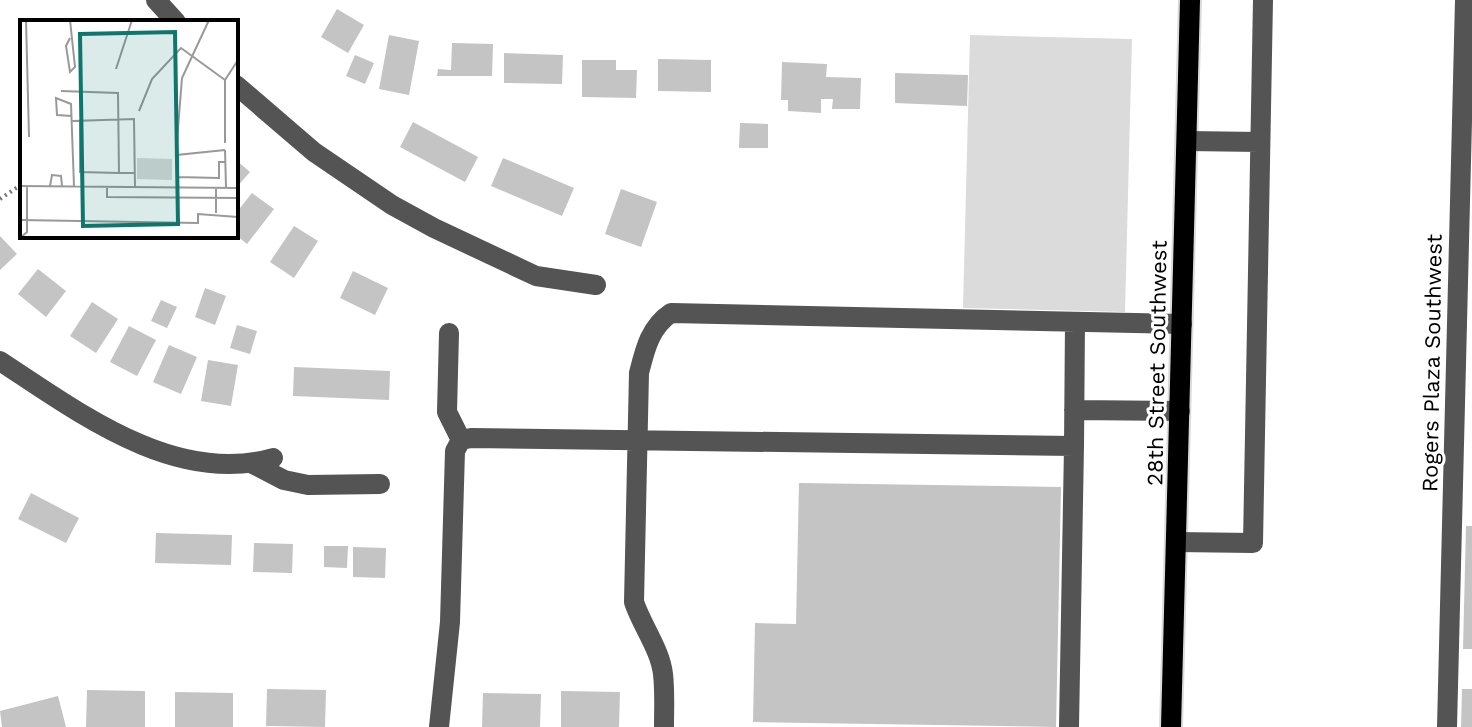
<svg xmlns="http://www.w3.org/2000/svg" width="1472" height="727" viewBox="0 0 1472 727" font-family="'Work Sans',sans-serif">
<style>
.green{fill:#dbdbdb}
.building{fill:#c4c4c4}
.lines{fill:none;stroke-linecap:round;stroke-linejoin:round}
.major-casing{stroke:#dbdbdb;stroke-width:24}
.path{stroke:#767676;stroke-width:4;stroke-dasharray:2 4;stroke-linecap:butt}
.minor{stroke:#545454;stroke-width:20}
.major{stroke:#000;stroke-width:20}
.labels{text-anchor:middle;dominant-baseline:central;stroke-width:6;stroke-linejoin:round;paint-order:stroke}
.street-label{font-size:22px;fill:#000;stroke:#fff}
.inset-road{fill:none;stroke:#999;stroke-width:2}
.view{fill:#0f766e;fill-opacity:0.15;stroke:#0f766e;stroke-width:4}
.inset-edge{fill:none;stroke:#000;stroke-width:4}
</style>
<rect width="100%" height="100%" fill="#fff"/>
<path class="green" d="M970,35L1132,39L1125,312L963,308Z"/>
<path class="building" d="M337,9L364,25L348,53L321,37Z
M389,35L419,41L409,95L379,89Z
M452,43L493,44L492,76H437L438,69L451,70Z
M504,53L563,55L562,84L504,83Z
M355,55L374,63L365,84L346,76Z
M658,59L711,60V92L658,91Z
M582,60H616V70H637L636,98L582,97Z
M782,62L827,64L826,77L861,78L860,109H832L833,99H821V113L788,111V100H781Z
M895,73L968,75L967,106L895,103Z
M413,122L478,157L465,182L400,147Z
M740,123L768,124V148H739Z
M503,158L574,188L562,216L491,186Z
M236,160L250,172L236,188Z
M621,189L657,202L641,247L605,234Z
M252,193L274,209L247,244L236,235V213Z
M294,226L318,241L294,278L270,262Z
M0,236L17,254L0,270Z
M38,269L66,291L46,317L18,294Z
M353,271L388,288L375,315L340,298Z
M205,288L226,296L215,325L195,317Z
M161,300L177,307L167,328L151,321Z
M92,302L118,319L96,353L70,336Z
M237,325L257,331L250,354L230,348Z
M129,326L156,340L137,376L110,362Z
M169,345L197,357L181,394L153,382Z
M208,360L238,365L231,406L201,401Z
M294,367L390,371L389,400L293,396Z
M799,483L1061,487L1056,727L753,722L755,623L796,624Z
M31,493L79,518L66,543L18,519Z
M1466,526H1472V649H1463Z
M156,533L232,535L231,565L155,563Z
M254,543L293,544L292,573L253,572Z
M324,546H348L347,568L324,567Z
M353,547L386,548L385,578L353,577Z
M267,689L326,690L325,727L266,726Z
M1462,689H1472V727H1461Z
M87,690L145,691V727H86Z
M561,691L620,692L619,727H561Z
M175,692L233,693V727H175Z
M483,693L541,694L540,727H482Z
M58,696L66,727H2L0,711Z"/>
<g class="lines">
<defs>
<path id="major" d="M1171,727L1190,0"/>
</defs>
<use href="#major" class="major-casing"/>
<path class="path" d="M0,199L22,184"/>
<path class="minor" d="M156,0L176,22
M236,85L314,152L392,205L434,228L536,276L596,285
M1187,141L1260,142
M449,333L447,412L461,440
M0,361C78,412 175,486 273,458
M1074,410L1180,411
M253,464L284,480L308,485L380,484
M1176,542L1253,543L1263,0
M439,727L450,622L455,451L461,440L471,438L1074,446L1075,322
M664,727C664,710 665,691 663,674C660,649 642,626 634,602L639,373C645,349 650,327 671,313L1182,324
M1069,727L1074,446
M1447,727L1465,0"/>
<use href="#major" class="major"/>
</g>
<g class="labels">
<g class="street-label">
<text transform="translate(1157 363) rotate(-89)">28th Street Southwest</text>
<text transform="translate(1432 363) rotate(-89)">Rogers Plaza Southwest</text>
</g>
</g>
<g transform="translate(20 20)">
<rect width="218" height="218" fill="#fff"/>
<path d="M117,138L152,139V160L117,159Z" fill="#dbdbdb"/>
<path class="inset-road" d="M6,0L9,117M50,0L55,47L50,52L46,26L50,18M96,49L112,0M41,71L98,73L99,153H115M119,91L132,59L161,28L205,60M52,96L37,95L36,78L51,84L54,166M52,101L114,99L115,167M60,101V152L99,153M157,121L162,58L189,0M205,123V60L218,40M205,130L206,167M157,157L199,158V142H205M0,166L218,168M30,166L32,155L41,156L42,166M87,167V177L218,178M157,167V135L205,130M196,167V193M0,200L178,203V194L218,197M0,218L7,212V166"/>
<path class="view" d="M155,12L158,204L63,206L60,14Z"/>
<rect width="218" height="218" class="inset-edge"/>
</g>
</svg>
